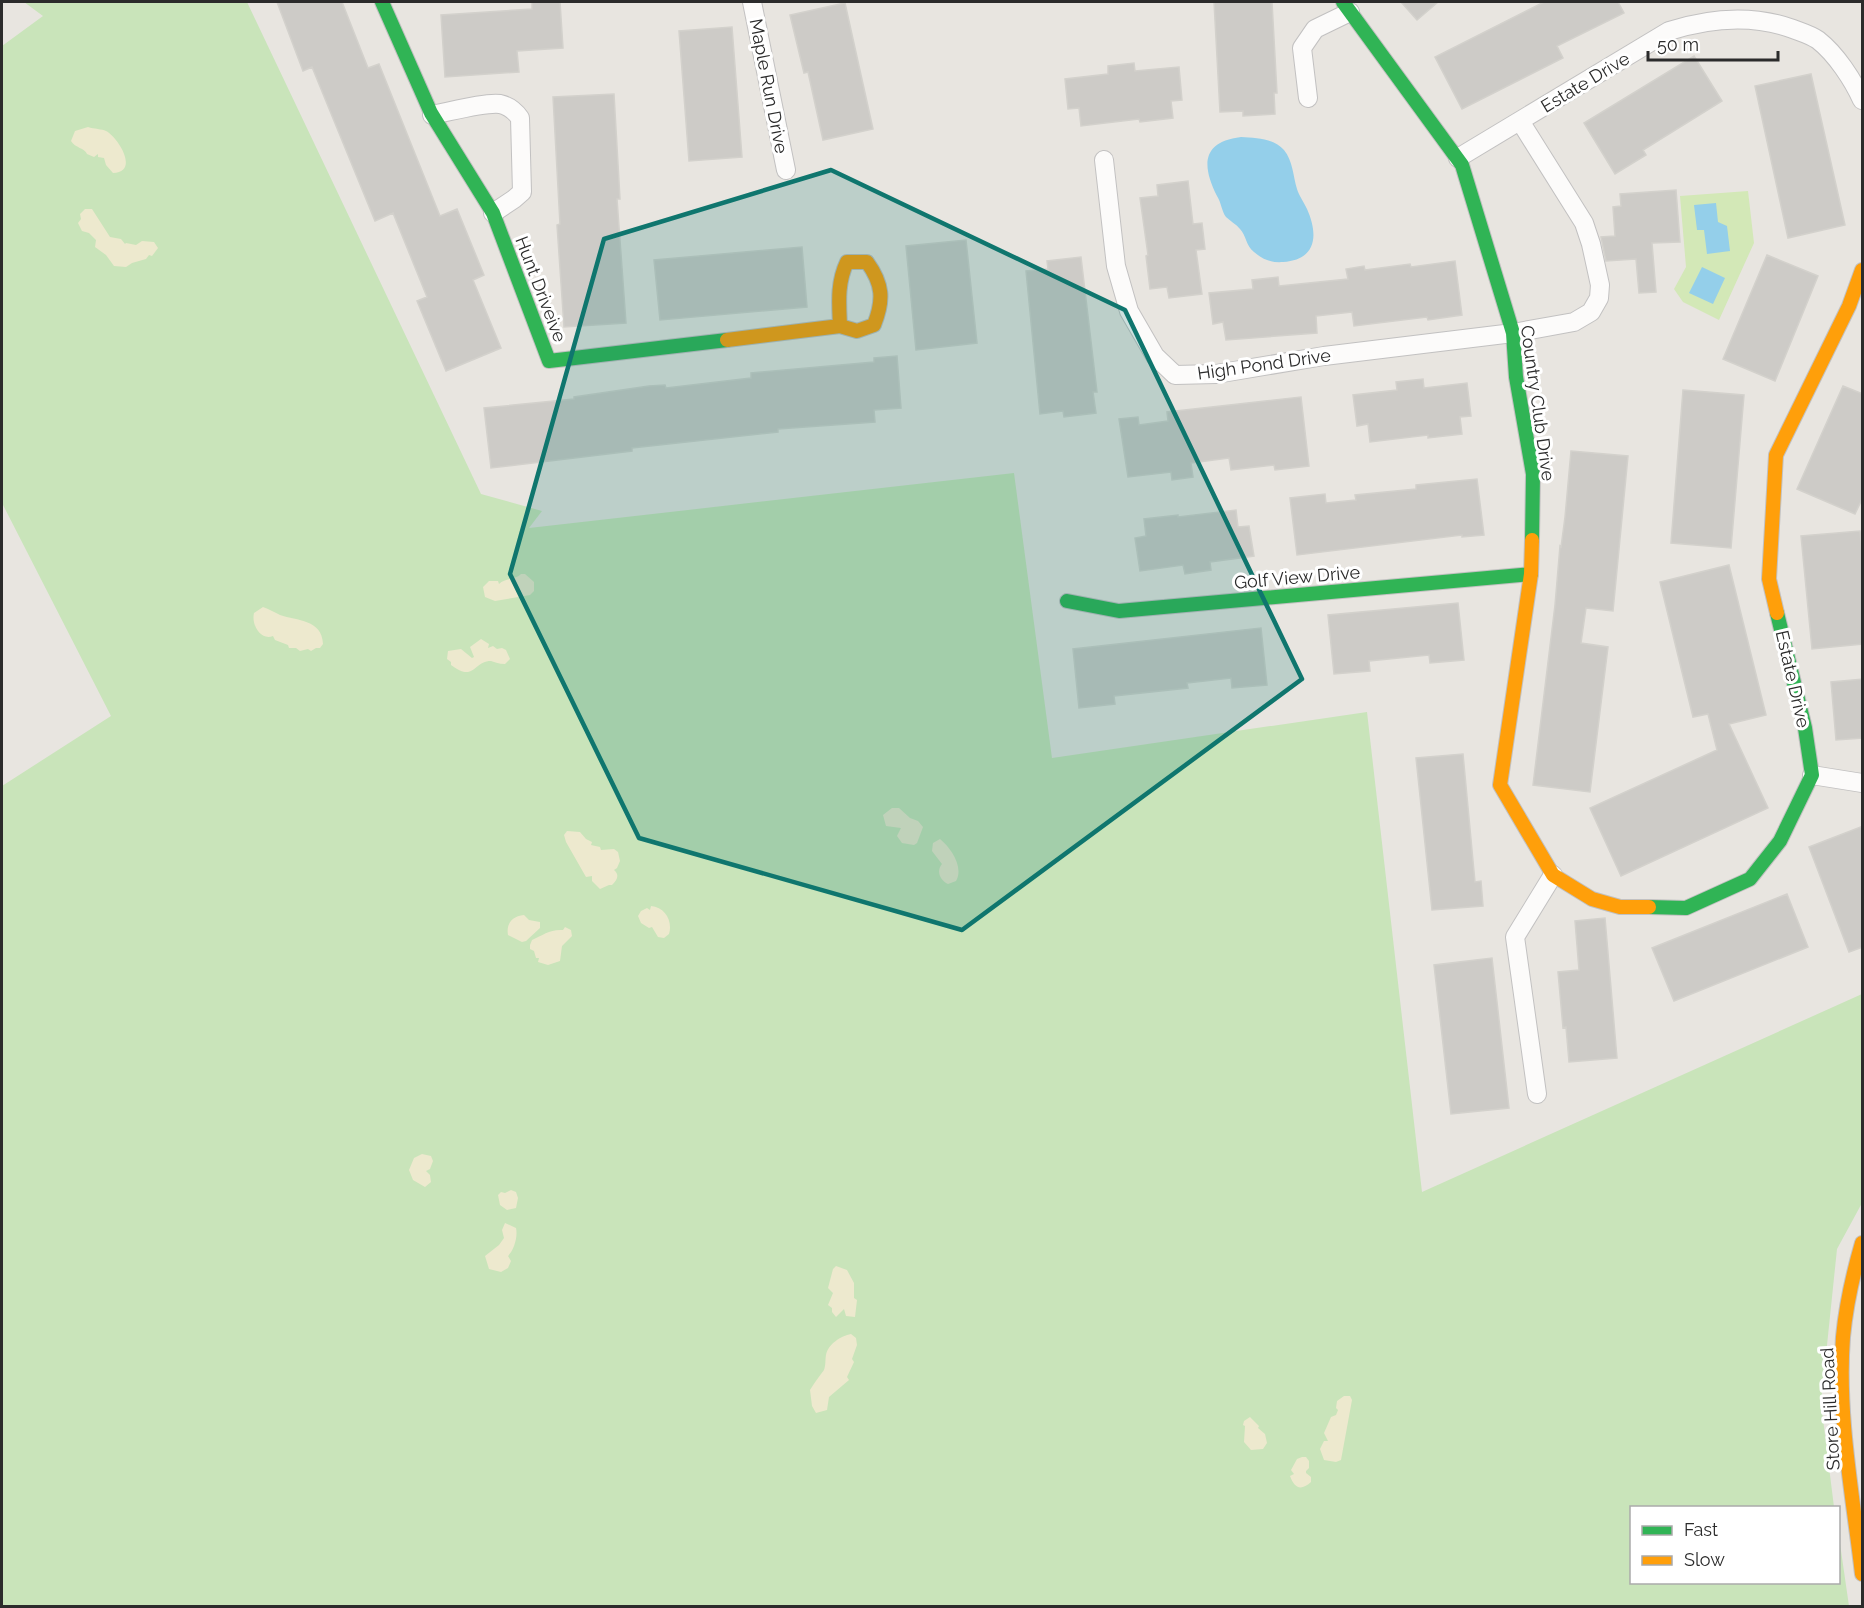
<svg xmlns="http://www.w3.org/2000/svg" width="1864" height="1608" viewBox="0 0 1864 1608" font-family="Raleway,sans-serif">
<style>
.green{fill:#c9e4ba}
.sand{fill:#ede9ce}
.pitch{fill:#d3e8b7}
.water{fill:#94cfea}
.building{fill:#cdcbc7;stroke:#d3d1cc;stroke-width:1.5}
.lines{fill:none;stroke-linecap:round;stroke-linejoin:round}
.street-casing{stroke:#c2c1c1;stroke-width:20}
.fast-casing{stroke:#c2c1c1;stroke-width:16}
.slow-casing{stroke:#c2c1c1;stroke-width:16}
.street{stroke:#fcfbfa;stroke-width:18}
.fast{stroke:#30b455;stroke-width:14}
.slow{stroke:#ff9f0a;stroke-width:14}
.marked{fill:#0f766e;fill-opacity:0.2;stroke:#0f766e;stroke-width:4.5;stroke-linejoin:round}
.labels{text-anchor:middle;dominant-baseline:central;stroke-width:6;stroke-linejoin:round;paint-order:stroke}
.street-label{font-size:18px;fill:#2b2b2b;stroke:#fff}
</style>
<rect width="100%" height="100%" fill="#e8e5e0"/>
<path class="green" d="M24,2H247L481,494L542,511L529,528L1014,473L1052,758L1367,712L1422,1192L1862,994V1203L1837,1249L1821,1403L1834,1507L1632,1508V1582H1838L1839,1537L1849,1606H2V786L111,716L2,503V46L43,16Z"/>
<path class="sand" d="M88,127C94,129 102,129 106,131C118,137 140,172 113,173L106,165L104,158L98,157V154L94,157L87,154C85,148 75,148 71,141L75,131Z
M85,209H92L110,237L121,239L125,244L126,243L136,245L142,241L154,242L158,248L152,256L149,255L146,259L132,263L126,267L114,266L106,255L95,247L96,240L89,233L82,231L78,223L81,219L80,214Z
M521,574H525L534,582V591L530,595L495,601L485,597L483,587L489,581H498L499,584C505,578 515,580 521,574Z
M263,607C269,609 274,612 280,615C297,621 322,619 323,644L320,648H316L311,651L308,649L300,651L296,648H289L288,645L275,640L273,636C261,641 251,625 254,613Z
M481,639L489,644L488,648L493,646L497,649L502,648L506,650L510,659L505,664C499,664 495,662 491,661C473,661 475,683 451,665V662L447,659L448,651L461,649L472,658L474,657L470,647Z
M892,808H899L910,818L918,821L923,827L917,843L914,845L902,843L897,836L901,828L886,826L883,815Z
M567,831L580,832L586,839L592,842L591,845L600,847L601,850L614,849L618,852L620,861L617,868L614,870C620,875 617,880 612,885H609L600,889L592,881V876L586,877L566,842L564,835Z
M940,839C951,848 964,867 956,881L948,884C940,880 936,871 942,864L932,851L933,843Z
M651,906C665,907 673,921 669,934L664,938L658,937L652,927L649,928L641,923L638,916L641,911L647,908L650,910Z
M524,915L529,920L540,922V928L526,941L522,942L508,935C506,924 512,916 524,915Z
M565,927L571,930L572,936L562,946L560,961L548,965L538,962L539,958H536L534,951L530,949V945L532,940C543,935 550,929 563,930Z
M422,1154L431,1156L433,1161L430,1169L426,1171L430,1175L431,1182L425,1187L413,1180L409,1170L414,1158Z
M511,1190L516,1192L518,1198L516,1208L507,1210L500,1205L498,1195L501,1192L505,1193Z
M505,1223L516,1228C518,1237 514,1250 508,1256L511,1261L508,1268L501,1272L489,1269L485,1256L499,1245L504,1238L502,1230Z
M836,1266L847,1270L854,1283V1298L857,1300L855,1317L846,1316L844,1309L836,1317L832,1312V1308L828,1305L833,1293L828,1288L833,1269Z
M851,1334L856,1338L857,1345L852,1359L854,1362L847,1377L849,1380L829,1397L827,1410L816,1413L812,1406L810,1390C814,1383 819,1377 824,1370C826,1364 825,1361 826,1355C828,1344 841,1336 851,1334Z
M1344,1396H1350L1352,1400L1341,1460L1336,1462L1324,1460L1320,1449L1324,1441H1328L1324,1433L1331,1417L1336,1415L1338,1410L1336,1408L1337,1401Z
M1250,1417L1259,1426L1258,1428L1265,1434L1267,1443L1263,1449L1251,1450L1244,1442L1245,1426L1243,1425L1244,1421Z
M1302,1457H1306L1309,1461V1468L1306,1471V1473L1311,1477V1482C1300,1492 1294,1487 1290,1476L1294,1474L1291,1470L1297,1459Z"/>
<path class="pitch" d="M1748,191L1754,243L1719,320L1683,302L1674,289L1686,267L1680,196Z"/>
<path class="water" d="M1241,137C1256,138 1273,138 1284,150C1293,161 1293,176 1297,189C1299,196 1304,202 1307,209C1319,236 1316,260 1283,262C1271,263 1262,259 1254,252C1246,246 1246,235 1240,229C1236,224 1230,221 1226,217C1222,212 1221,202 1217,196C1202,166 1201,142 1241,137Z
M1716,203L1718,222L1727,226L1730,251L1707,254L1704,230H1697L1694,205Z
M1702,267L1725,278L1713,304L1689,293Z"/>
<path class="building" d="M277,2H342L368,68L379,64L440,216L457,209L484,275L473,280L501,348L446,371L417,301L427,297L393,213L375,221L312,67L303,71Z
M532,2H560L563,48L517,51L519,72L445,77L441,15L532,9Z
M1214,2H1272L1277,93H1274L1275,114L1243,116V111L1220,112Z
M1401,2H1438L1417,20Z
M1544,2H1618L1624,13L1557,46L1563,58L1462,109L1435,57Z
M845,3L873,129L823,140L808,72L804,73L790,15Z
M732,27L742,157L689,161L679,31Z
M1694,56L1722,101L1643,150L1646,155L1615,174L1584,123Z
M1134,63L1135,71L1179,67L1182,100L1171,101L1173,118L1140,122L1139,119L1081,126L1079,108L1068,109L1065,79L1108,74V66Z
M1811,74L1845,225L1788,238L1755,86Z
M614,94L620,199H617L626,323L564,327L557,225L560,224L553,97Z
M1188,181L1193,224L1202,223L1205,249L1196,250L1202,294L1169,298L1167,287L1150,289L1146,256L1148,255L1140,198L1158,196L1157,185Z
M1676,190L1680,242L1652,243L1656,292L1639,293L1636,259L1606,261L1601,237L1615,236L1613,207L1621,206L1620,194Z
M966,240L977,343L916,350L906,246Z
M802,247L807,307L660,320L654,260Z
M1767,255L1818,276L1775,381L1723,359Z
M1081,257L1097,392H1093L1096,413L1064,417L1063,411L1040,414L1026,271L1048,269L1047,261Z
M1455,261L1462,315L1428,320L1427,317L1354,326L1352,312L1316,316L1317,333L1226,340L1223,322L1213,324L1209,293L1253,289L1252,280L1278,277L1279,286L1348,279L1346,269L1364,266L1365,270L1410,264L1411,267Z
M897,356L901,408L874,410L875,422L778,429V432L632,448V451L491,468L484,408L574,399V397L649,386L665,385L666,388L751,378V373L874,362V358Z
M1423,379L1424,388L1467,383L1471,416L1460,417L1462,434L1428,438V435L1370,442L1368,424L1357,426L1353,395L1397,390L1396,382Z
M1843,386L1863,394V497L1855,514L1797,489Z
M1683,390L1744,395L1731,548L1671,543Z
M1301,397L1309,466L1275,470L1274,465L1231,470L1229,458L1191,463L1193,477L1172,480L1171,472L1128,477L1119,419L1138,417L1139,425L1168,421L1167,412Z
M1571,451L1628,456L1613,611L1586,608L1581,643L1608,647L1590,792L1533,785L1555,605L1560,546L1561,547L1565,517Z
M1477,479L1484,535L1462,537V535L1297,555L1290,498L1325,494L1326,503L1356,500L1355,495L1416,489V485Z
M1236,510L1238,527L1249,526L1254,556L1210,562L1211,570L1185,574L1183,565L1140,571L1135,538L1146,536L1144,519L1178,515V517Z
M1860,531L1863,563V644L1812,649L1801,536Z
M1729,565L1766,715L1729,724L1768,808L1621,876L1590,808L1717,750L1708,714L1693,717L1660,582Z
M1458,603L1464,660L1430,663L1429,655L1369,661L1370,671L1334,674L1328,615Z
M1261,628L1267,685L1232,688L1231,678L1187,683L1188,688L1114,696L1115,704L1079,708L1073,649Z
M1863,679V738L1836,740L1831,682Z
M1463,754L1475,882L1481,881L1483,906L1432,910L1416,758Z
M1863,826V947L1849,952L1809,847Z
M1787,894L1808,947L1674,1001L1652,948Z
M1605,918L1617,1058L1569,1062L1566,1027L1563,1028L1558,972L1579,970L1575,921Z
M1492,958L1509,1108L1451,1114L1434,965Z"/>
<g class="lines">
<defs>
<path id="street" d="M752,2L786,170
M1308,98L1302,48L1315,29L1350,12
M432,115C449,112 485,102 500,104C509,106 515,111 520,118L522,192L514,199L493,213
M1458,158L1669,31C1710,18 1752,14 1793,29C1801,32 1811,35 1818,40C1836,54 1853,80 1862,100
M1104,160L1116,266L1129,311L1155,356L1175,375L1216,374L1324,356L1513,333L1574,322L1591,312L1599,298L1600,285L1591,244L1584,223L1520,121
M1812,775L1862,783
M1537,1094L1515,937L1553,875"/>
<path id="fast" d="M382,2L431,113L493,213L549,361L727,340
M1343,2L1462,165L1513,333L1516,377L1533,474L1532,540
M1067,601L1119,611L1531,574
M1649,907L1686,908L1750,879L1780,841L1812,775L1805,728L1777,613"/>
<path id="slow" d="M727,340L840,326L857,331L874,325C884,300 883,284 867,262H847C837,283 839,303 840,326
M1532,540L1531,574L1500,785L1553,875L1592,899L1620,907H1649
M1777,613L1769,579L1776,455L1849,306L1862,270
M1862,1243C1853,1274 1846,1305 1843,1337C1837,1416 1853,1496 1862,1574"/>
</defs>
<use href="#street" class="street-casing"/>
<use href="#fast" class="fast-casing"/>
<use href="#slow" class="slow-casing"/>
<use href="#street" class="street"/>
<use href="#fast" class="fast"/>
<use href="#slow" class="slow"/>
</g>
<path class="marked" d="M831,170L1125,310L1302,679L962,930L639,838L510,574L604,239Z"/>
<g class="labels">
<g class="street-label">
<text transform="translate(1585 82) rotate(-31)">Estate Drive</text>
<text transform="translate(769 86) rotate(79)">Maple Run Drive</text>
<text transform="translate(541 289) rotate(69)">Hunt Driveive</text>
<text transform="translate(1264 364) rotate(-8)">High Pond Drive</text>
<text transform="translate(1538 403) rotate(82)">Country Club Drive</text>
<text transform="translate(1297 577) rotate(-5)">Golf View Drive</text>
<text transform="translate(1793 679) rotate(77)">Estate Drive</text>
<text transform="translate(1830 1409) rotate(-93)">Store Hill Road</text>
</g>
</g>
<rect width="1864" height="1608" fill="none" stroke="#2b2b2b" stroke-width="6"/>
<rect x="1630" y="1506" width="210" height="78" fill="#ffffff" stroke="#aaaaaa" stroke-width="1.5"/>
<rect x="1642" y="1526" width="30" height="9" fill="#30b455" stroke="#aaaaaa" stroke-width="1.5"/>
<text x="1684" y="1536" font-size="18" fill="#2b2b2b">Fast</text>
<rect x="1642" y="1556" width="30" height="9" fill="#ff9f0a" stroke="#aaaaaa" stroke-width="1.5"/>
<text x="1684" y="1566" font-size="18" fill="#2b2b2b">Slow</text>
<path d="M1648 51v9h130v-9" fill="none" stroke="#2b2b2b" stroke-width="3"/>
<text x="1657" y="51" font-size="18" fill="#2b2b2b" stroke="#ffffff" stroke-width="4.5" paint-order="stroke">50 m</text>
</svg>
